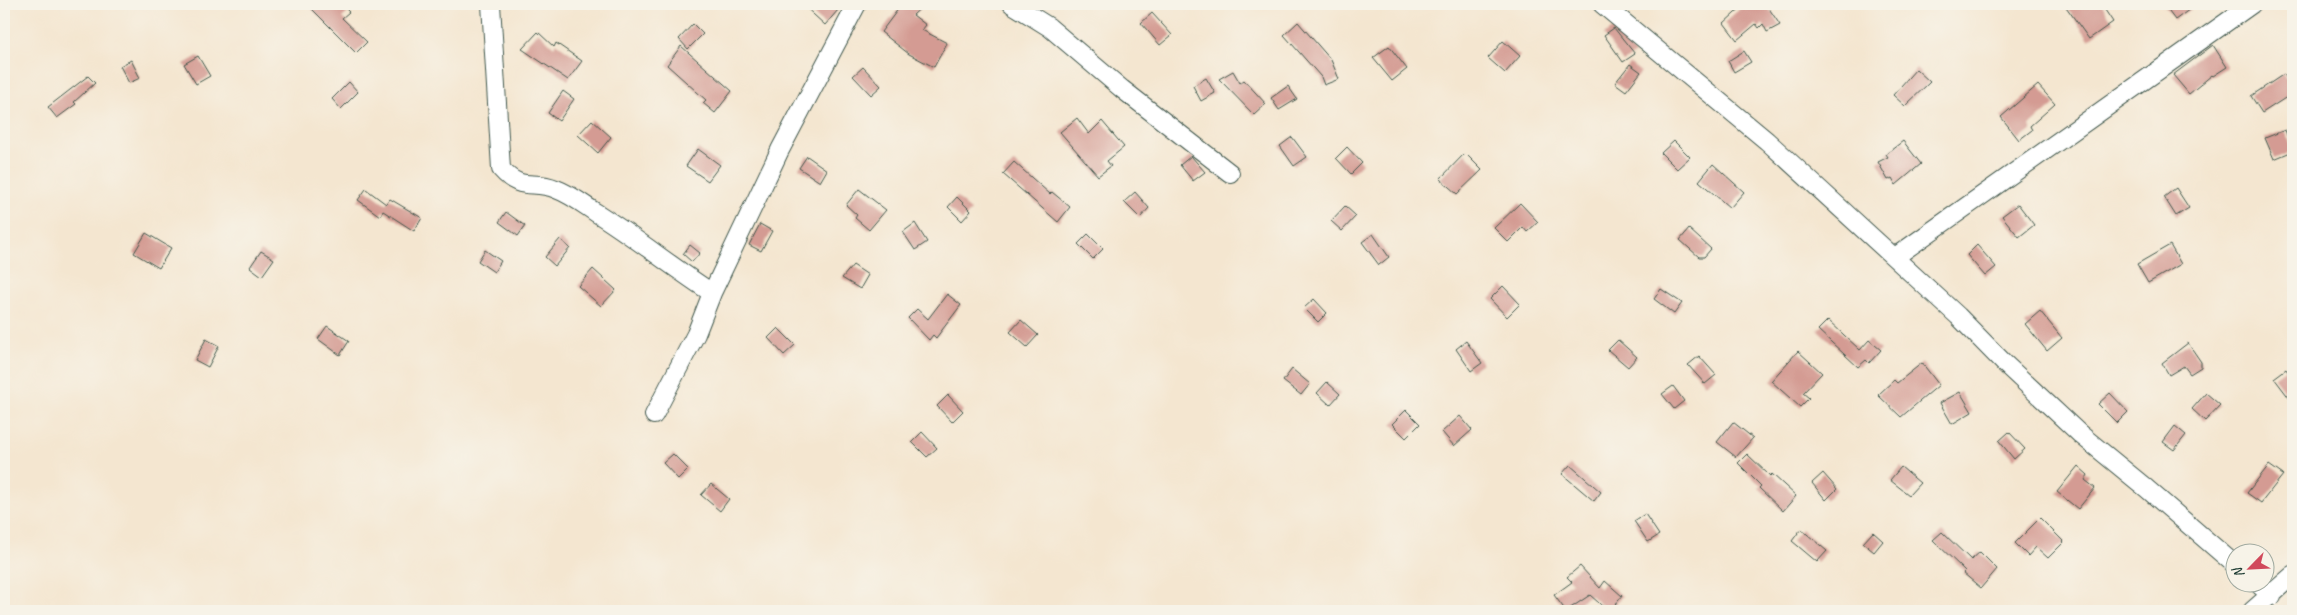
<svg xmlns="http://www.w3.org/2000/svg" width="2297" height="615" viewBox="0 0 2297 615" font-family="Caveat,sans-serif">
<style>
.building{fill:#d49b93}
.lines{fill:none;stroke-linecap:round;stroke-linejoin:round}
.minor-casing{stroke:#3f564b;stroke-width:20}
.minor{stroke:#fff;stroke-width:18}
</style>
<rect width="100%" height="100%" fill="#f7f3e8"/>
<filter id="ink" filterUnits="userSpaceOnUse"><feTurbulence type="fractalNoise" baseFrequency=".02" numOctaves="2"/><feDisplacementMap in="SourceGraphic" scale="10" xChannelSelector="R" yChannelSelector="G"/><feConvolveMatrix kernelMatrix="1 2 1 2 8 2 1 2 1" color-interpolation-filters="sRGB"/></filter>
<filter id="wash" filterUnits="userSpaceOnUse"><feTurbulence type="fractalNoise" baseFrequency=".0096" numOctaves="4" result="noise"/><feDisplacementMap in="SourceGraphic" scale="20" xChannelSelector="R" yChannelSelector="G"/><feGaussianBlur stdDeviation="1.12" result="paint"/><feColorMatrix in="noise" values="0 0 0 0 0 0 0 0 0 0 0 0 0 0 0 0 0 1.4 0 .05"/><feComposite in="paint" operator="in"/></filter>
<g filter="url(#wash)">
<rect width="100%" height="100%" fill="#f4e6d0"/>
<g id="blocks">
<path class="building" d="M307,4H341L349,12L342,18L367,42L356,53Z
M802,4H831L838,10L825,25Z
M902,4H925L913,15L926,25L922,30L947,43L934,67L909,54L881,32Z
M1745,4H1766L1780,25L1767,32L1763,24L1759,28L1756,24L1737,40L1724,23Z
M2064,4H2101L2113,22L2089,39Z
M2163,4H2197L2175,20Z
M1152,13L1172,35L1160,45L1141,23Z
M1298,22L1331,60L1339,79L1324,85L1321,77L1284,35Z
M693,24L703,34L688,49L679,39Z
M1614,28L1635,54L1623,62L1604,35Z
M538,32L554,47L556,43L582,61L568,80L522,49Z
M1503,41L1520,56L1505,73L1488,58Z
M2213,45L2227,67L2213,76L2212,75L2189,94L2173,75Z
M681,46L732,91L715,113L703,103L706,100L667,65Z
M1389,46L1407,69L1392,81L1373,58Z
M1744,51L1751,62L1734,72L1728,61Z
M198,56L210,76L196,84L184,64Z
M131,60L140,78L129,83L120,66Z
M1630,64L1641,72L1626,91L1615,83Z
M863,67L881,86L871,95L853,76Z
M1916,69L1930,82L1905,106L1893,95Z
M1233,71L1240,83L1244,80L1266,104L1254,115L1219,79Z
M2284,74L2293,88V93L2262,113L2251,96Z
M88,76L95,83L74,102L76,104L57,118L48,107Z
M1206,78L1215,93L1201,101L1193,86Z
M349,82L358,92L341,109L332,99Z
M2038,85L2055,104L2030,126L2032,130L2019,140L2001,117Z
M1288,86L1297,99L1279,110L1271,98Z
M563,91L574,99L559,121L548,113Z
M1077,118L1089,134L1102,121L1124,147L1107,161L1111,166L1098,176L1060,132Z
M592,120L611,137L598,153L578,135Z
M2285,130L2293,151L2274,159L2265,138Z
M1292,137L1307,157L1294,166L1280,146Z
M1674,141L1690,157L1677,169L1661,153Z
M1903,141L1921,164L1896,185L1892,178L1888,180L1878,162L1888,157L1886,154Z
M1347,147L1362,163L1351,174L1336,158Z
M698,149L720,165L708,181L686,166Z
M1465,153L1482,170L1457,194L1440,179Z
M807,156L827,170L820,182L799,168Z
M1191,156L1205,172L1193,181L1180,165Z
M1014,162L1050,194L1052,192L1070,207L1058,222L1003,174Z
M1713,164L1744,192L1730,208L1699,181Z
M2176,188L2189,208L2176,216L2164,197Z
M366,189L386,204L390,199L422,218L414,231L383,211L380,216L358,200Z
M859,189L886,210L869,230L855,218L857,215L846,205Z
M1135,192L1149,208L1140,218L1124,202Z
M957,197L971,211L962,221L948,207Z
M1520,203L1538,222L1527,232L1523,227L1508,242L1494,228Z
M2018,204L2034,225L2019,237L2002,216Z
M1345,206L1356,216L1342,231L1331,221Z
M506,212L525,226L518,236L499,222Z
M915,223L927,242L915,250L903,232Z
M760,224L772,231L761,251L749,245Z
M1689,229L1711,249L1704,257H1699L1680,240Z
M146,233L171,248L159,268L134,253Z
M1088,234L1103,249L1093,259L1078,244Z
M1373,234L1389,257L1379,265L1362,242Z
M560,239L570,248L555,266L545,257Z
M690,245L700,253L692,262L683,254Z
M1977,245L1996,267L1985,276L1967,255Z
M2170,245L2181,264L2148,283L2137,264Z
M485,250L501,261L494,272L478,261Z
M261,251L274,259L262,276L250,267Z
M853,265L868,275L860,289L842,278Z
M593,269L616,290L601,306L578,286Z
M1503,286L1520,304L1507,317L1490,299Z
M1661,289L1682,303L1674,314L1654,299Z
M947,294L961,305L936,338L933,335L929,340L908,318L917,309L928,319Z
M1314,299L1327,313L1318,322L1304,308Z
M2040,311L2062,338L2047,351L2025,324Z
M1021,320L1038,335L1027,347L1010,332Z
M1828,320L1860,350L1869,340L1881,350L1869,363L1866,360L1858,367L1818,330Z
M327,326L349,341L340,355L318,339Z
M778,328L795,345L784,355L768,338Z
M206,339L219,346L208,367L195,360Z
M1618,340L1637,357L1628,367L1608,350Z
M1466,341L1482,363L1471,371L1456,349Z
M2188,343L2201,362V367L2190,374L2184,366L2169,375L2162,363Z
M1798,351L1822,373L1803,393L1809,398L1800,407L1771,381Z
M1699,356L1716,375L1705,384L1688,365Z
M1922,363L1939,385L1901,417L1878,395L1894,380L1897,383Z
M1292,369L1310,384L1301,395L1283,381Z
M2286,369L2293,379V403L2274,378Z
M1327,382L1340,394L1330,405L1317,393Z
M1673,386L1684,401L1674,409L1662,394Z
M1960,392L1972,412L1952,424L1940,403Z
M2110,393L2128,412L2117,423L2098,404Z
M2206,393L2220,405L2205,421L2192,409Z
M948,395L963,411L952,422L937,406Z
M1406,410L1420,424L1406,438L1392,424Z
M1460,416L1472,430L1454,446L1442,432Z
M1733,422L1753,438L1736,457L1717,442Z
M2175,426L2186,435L2174,450L2163,442Z
M922,432L937,448L927,457L912,442Z
M2009,432L2025,449L2014,459L1999,441Z
M673,454L688,469L678,479L663,463Z
M1747,454L1770,476L1772,474L1796,496L1783,511L1759,488L1761,486L1738,463Z
M1570,465L1601,492L1594,501L1562,474Z
M2269,465L2283,475L2261,503L2247,493Z
M2078,466L2088,475L2085,480L2095,488L2078,509L2057,492Z
M1901,467L1920,483L1909,495L1890,480Z
M1823,473L1837,489L1826,500L1812,483Z
M711,484L729,499L720,511L701,495Z
M1645,514L1659,535L1648,542L1634,521Z
M2040,518L2064,542L2048,558L2036,547L2028,556L2015,543Z
M1801,529L1827,551L1817,562L1792,541Z
M1873,532L1883,541L1874,552L1863,543Z
M1942,532L1971,560L1980,552L1997,569L1981,588L1963,573L1965,571L1933,540Z
M1580,566L1600,588L1605,581L1622,596L1615,605L1619,608L1616,611H1608L1590,595L1566,611L1554,595L1572,582L1567,577Z"/>
</g>
</g>
<g filter="url(#ink)">
<use href="#blocks" fill-opacity="0" stroke="#3f564b" stroke-width="1"/>
<g class="lines">
<defs>
<path id="minor" d="M491,4L501,169C522,193 532,179 556,189C570,194 583,204 595,212C635,237 672,267 712,293
M1012,4L1049,27L1122,89L1230,173
M1602,4L1767,141L1958,316L2004,363L2080,434L2146,488L2234,564
M1895,257L2252,4
M654,415L696,334L712,293L780,150L857,4
M2256,582L2272,596
M2252,611L2293,575"/>
</defs>
<use href="#minor" class="minor-casing"/>
<use href="#minor" class="minor"/>
</g>
</g>
<rect width="2297" height="615" fill="none" stroke="#f7f3e8" stroke-width="20"/>
<g transform="translate(2250 568) rotate(246)"><circle r="24" fill="#f7f3e8" stroke="#a1aaa0"/>
<path d="M0-4L9 19L0 12L-9 19Z" fill="#d1495b"/>
<text y="-8" font-size="14" font-weight="bold" text-anchor="middle" fill="#1f3d34">N</text>
</g>
</svg>
